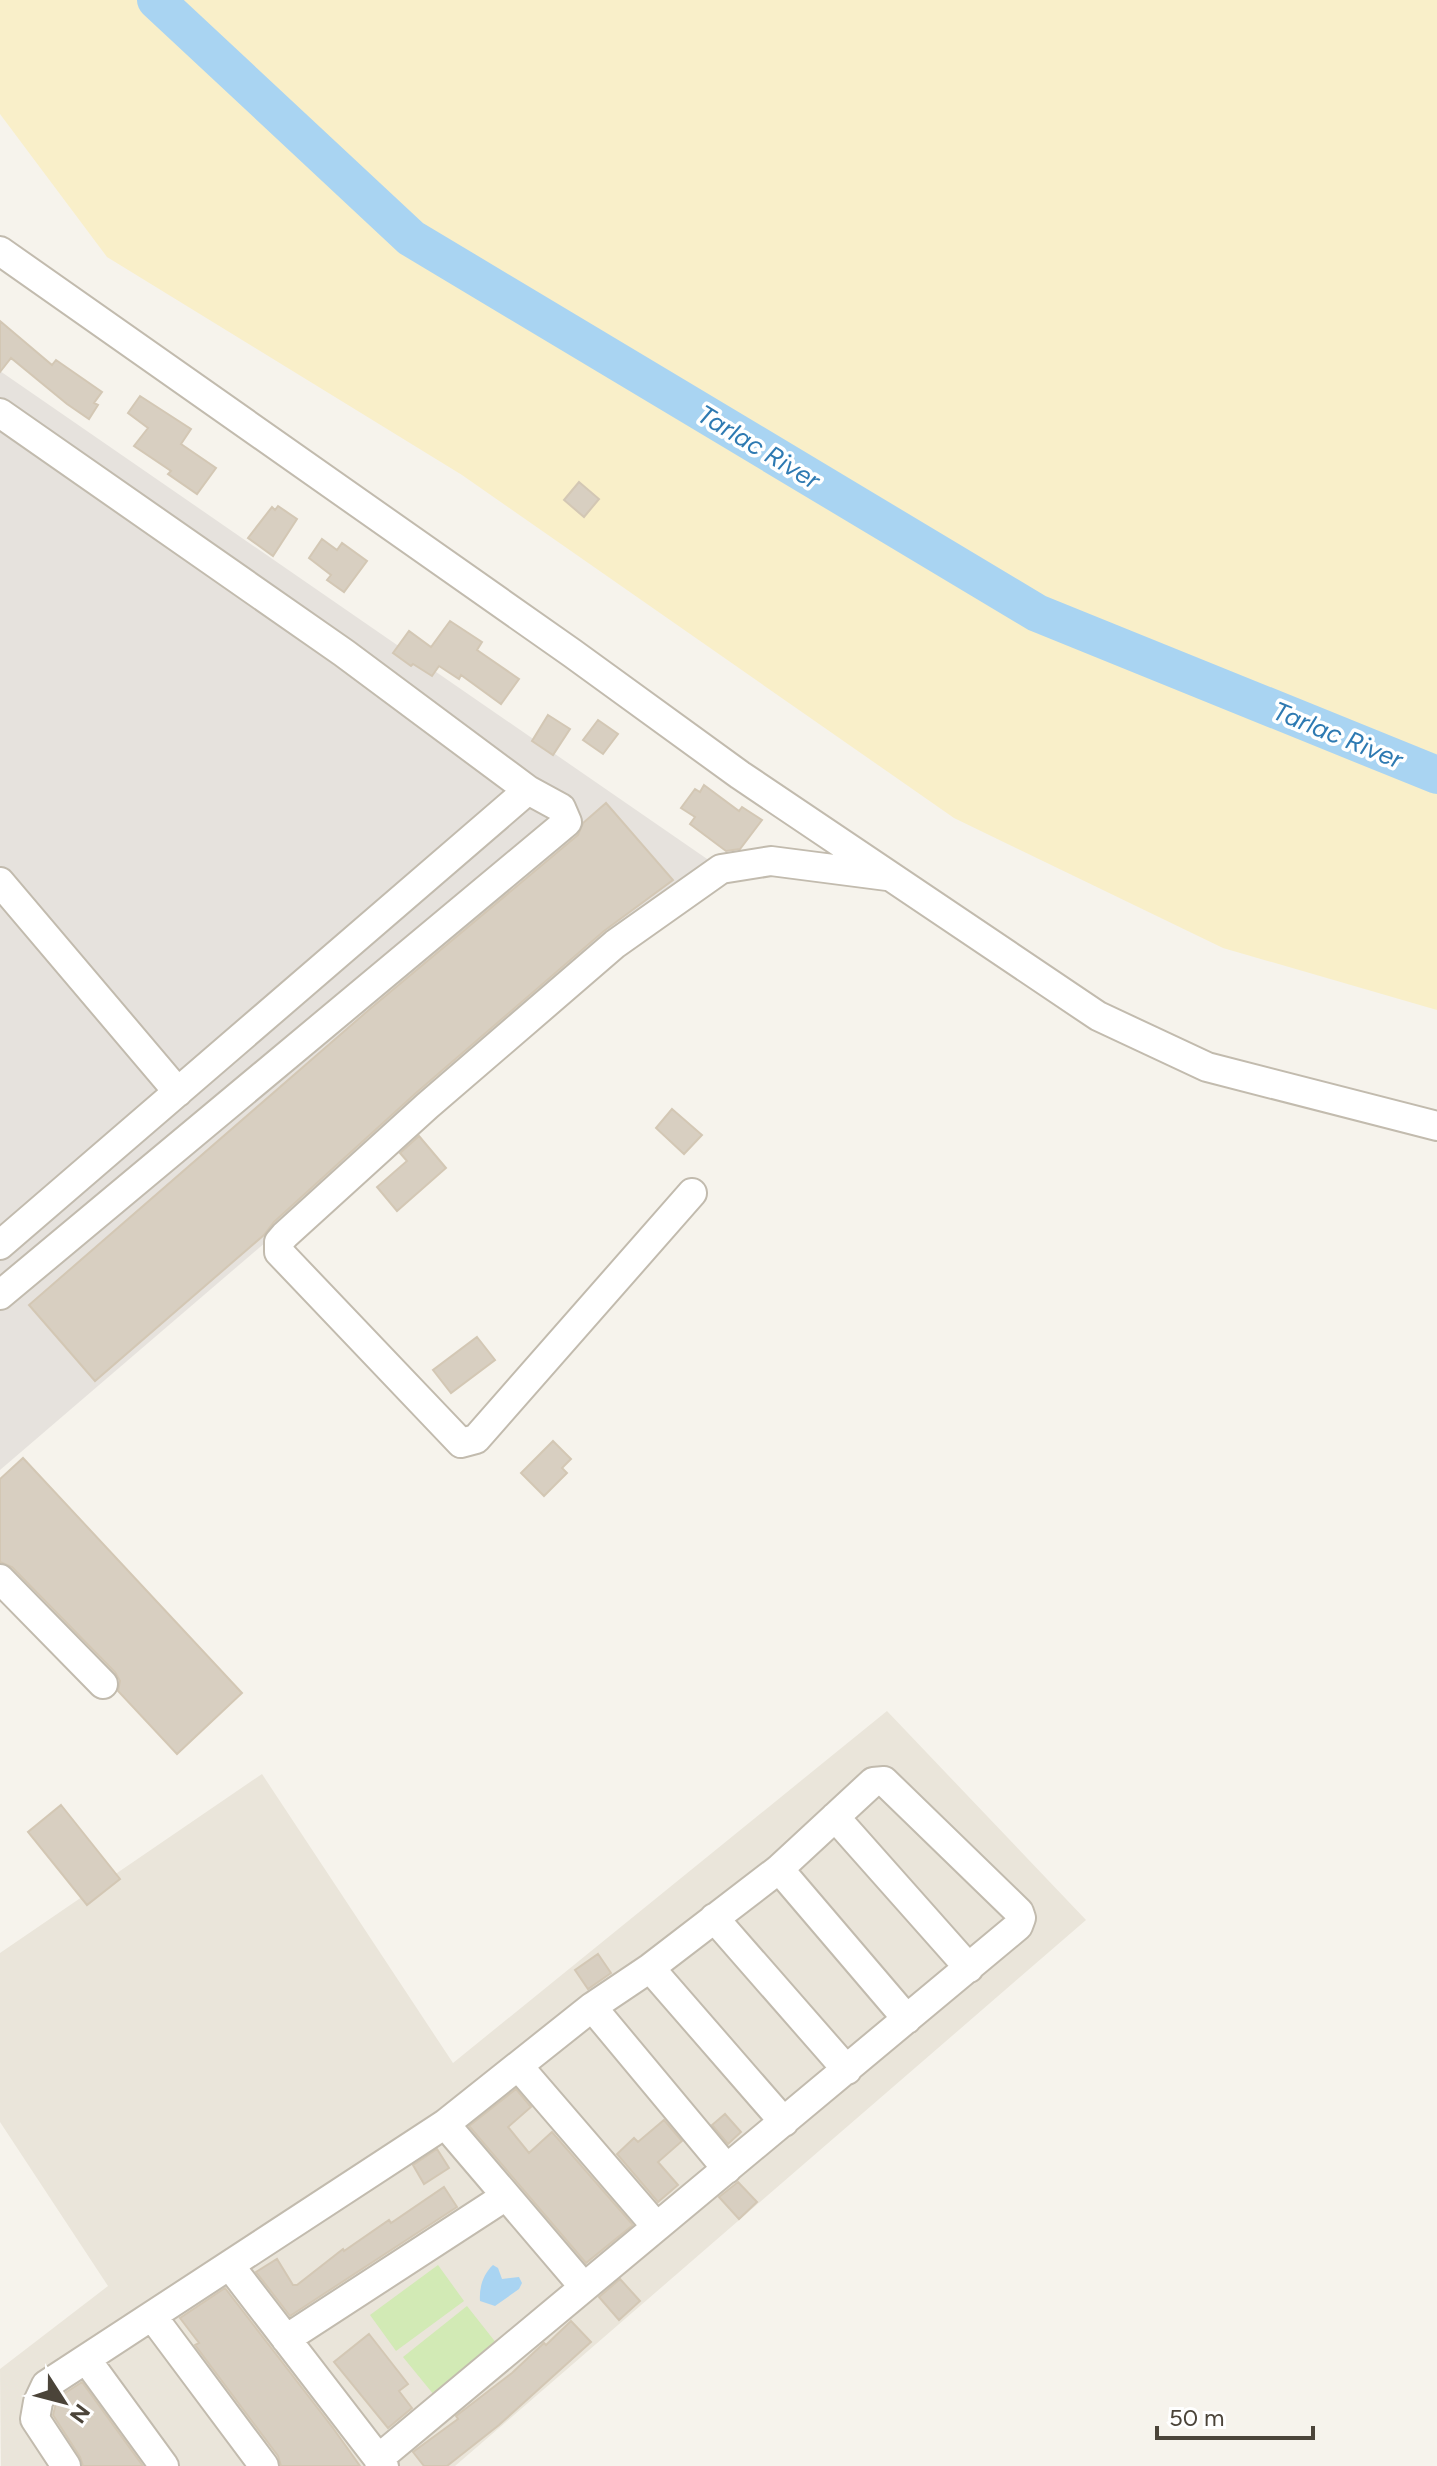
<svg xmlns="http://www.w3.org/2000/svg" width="1437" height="2466" viewBox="0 0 1437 2466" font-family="Figtree,sans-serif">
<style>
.residential{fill:#eae5da}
.industrial{fill:#e6e2dd}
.green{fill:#d2eab5}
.sand{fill:#f9efc9}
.water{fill:#a9d4f2}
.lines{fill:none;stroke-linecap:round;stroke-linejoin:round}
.river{stroke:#a9d4f2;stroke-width:38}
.building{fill:#d8cfc1;stroke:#d3c7b4;stroke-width:2}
.minor-casing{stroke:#c2bbae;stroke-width:32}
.minor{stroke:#fff;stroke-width:28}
.labels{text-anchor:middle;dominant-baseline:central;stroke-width:7;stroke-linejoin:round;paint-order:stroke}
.water-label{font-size:26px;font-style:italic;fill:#2e7ab2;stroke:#fff}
</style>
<rect width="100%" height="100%" fill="#f6f3ec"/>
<path class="residential" d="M887,1711L1086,1920L455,2466H1L0,2369L108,2286L0,2122V1953L262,1774L453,2063Z"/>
<path class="industrial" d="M0,371L710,861L0,1470Z"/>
<path class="green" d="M438,2265L464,2301L396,2351L370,2315Z
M467,2306L497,2344L434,2395L403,2357Z"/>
<path class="sand" d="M0,0H1437V1010L1223,948L954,818L462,475L107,257L0,114Z"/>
<path class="water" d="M493,2265L498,2268L502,2279L519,2277L522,2283L519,2289L495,2306L480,2301C479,2288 483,2274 493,2265Z"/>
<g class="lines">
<path class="river" d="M156,0L411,238L1037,613L1437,775"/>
</g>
<path class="building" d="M0,321L52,365L56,360L102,392L94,403L98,405L89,419L67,404L11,358L0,372Z
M140,396L191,429L181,444L216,468L197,494L168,474L171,471L134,446L148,428L128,413Z
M579,482L599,499L584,517L564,500Z
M278,506L297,519L273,556L248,538L272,507L275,510Z
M322,539L337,550L342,543L367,561L344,592L327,580L331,575L309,558Z
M450,621L482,642L477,650L519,679L501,704L461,675L459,679L439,666L432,676L413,664L411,666L393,653L409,631L431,647Z
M548,715L570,729L553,755L532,741Z
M598,720L618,734L603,754L583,740Z
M704,785L739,811L742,807L762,820L740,849L726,851L690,824L695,817L681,808L695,789L700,792Z
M606,803L673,880L604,931L416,1093L274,1222L264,1235L95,1381L29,1305L371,1008L578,835L583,823Z
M672,1109L702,1135L684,1154L656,1128Z
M419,1136L446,1168L397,1211L377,1187L407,1161L400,1153Z
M477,1337L495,1360L451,1393L433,1370Z
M553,1441L571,1459L562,1468L567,1473L544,1496L521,1473Z
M23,1458L242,1693L177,1754L118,1691L120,1681L115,1672L12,1567L0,1562V1479Z
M61,1805L120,1879L87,1905L28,1832Z
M598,1954L611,1973L588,1989L575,1970Z
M516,2089L531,2107L508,2127L529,2153L552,2132L633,2225L586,2263L469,2126Z
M725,2114L741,2132L728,2144L712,2125Z
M664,2120L682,2141L658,2162L678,2185L658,2202L617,2154L634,2138L638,2142Z
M437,2149L449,2168L424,2184L413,2165Z
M738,2182L757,2202L739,2219L719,2197Z
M444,2187L457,2207L290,2316L256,2272L277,2259L293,2285H297L343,2249L344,2251L389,2220L391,2223Z
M620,2279L640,2301L619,2320L599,2297Z
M225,2288L333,2428L360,2466H281L278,2456L195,2345L199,2343L180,2318Z
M571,2321L591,2342L499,2425L447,2466H424L413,2452L458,2419L456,2416L512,2373L544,2343L546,2345Z
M369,2334L408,2384L399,2391L412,2408L388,2428L334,2362Z
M82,2382L143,2466H83L80,2457L53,2415L56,2403L64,2398L62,2395Z"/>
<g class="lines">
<defs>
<path id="minor" d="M0,251L572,653L740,775L1098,1016L1207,1067L1437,1126
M0,413L344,653L528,790L0,1245
M0,882L178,1092
M692,1193L476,1439L461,1443L279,1252V1242L285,1235L427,1106L615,944L721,869L771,861L887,876
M0,1295L567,822L561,808L528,790
M0,1579L103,1684
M835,1817L969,1968
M779,1869L907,2019
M714,1918L847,2070
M650,1968L784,2122
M592,2007L727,2169
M519,2067L656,2226
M445,2124L584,2287
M230,2266L384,2466
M152,2316L264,2466
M286,2339L506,2196
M86,2359L164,2466
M66,2466L35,2419L38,2402L46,2385L445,2124L592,2007L650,1968L779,1869L873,1782L884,1781L1019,1912L1021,1918L1018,1926L378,2459"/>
</defs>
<use href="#minor" class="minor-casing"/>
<use href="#minor" class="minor"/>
</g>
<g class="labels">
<g class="water-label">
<text transform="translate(759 447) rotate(31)">Tarlac River</text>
<text transform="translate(1338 735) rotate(22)">Tarlac River</text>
</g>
</g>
<g transform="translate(64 2402) rotate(126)" stroke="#ffffff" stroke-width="6" paint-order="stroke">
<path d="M0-6L14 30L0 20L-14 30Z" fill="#4b4439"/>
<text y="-12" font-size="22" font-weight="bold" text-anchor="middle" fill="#4b4439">N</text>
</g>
<path d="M1157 2426v12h156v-12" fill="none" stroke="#4b4439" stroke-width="4"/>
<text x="1169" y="2426" font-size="24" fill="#4b4439" stroke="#ffffff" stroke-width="6" paint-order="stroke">50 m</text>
</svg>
